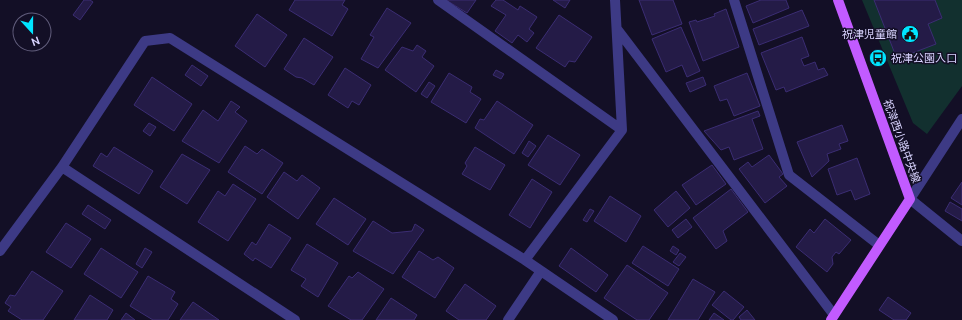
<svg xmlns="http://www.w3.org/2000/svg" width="962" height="320" viewBox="0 0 962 320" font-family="Ubuntu,'Noto Sans JP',sans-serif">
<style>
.green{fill:#12302f}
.building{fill:#241b47;stroke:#3b2d73}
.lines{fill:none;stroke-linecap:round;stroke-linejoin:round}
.minor{stroke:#3d3a85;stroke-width:10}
.major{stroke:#c25bff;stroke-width:10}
.labels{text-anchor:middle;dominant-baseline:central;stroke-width:3;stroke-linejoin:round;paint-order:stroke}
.poi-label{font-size:11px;fill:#d9d4ff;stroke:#130f26;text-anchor:end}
.street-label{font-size:11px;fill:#d9d4ff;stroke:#130f26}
</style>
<rect width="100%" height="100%" fill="#130f26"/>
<path class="green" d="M862,0H962V86L927,134L913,123Z"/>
<path class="building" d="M84,0H90L93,2L80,20L73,15Z
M295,0H345L342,5L348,9L332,36L289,10Z
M446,0H476L467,13Z
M496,0H503L518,10L520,6L537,17L529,29L534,33L527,42L518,35L512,43L495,31L506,15L491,6Z
M553,0H570L565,8Z
M639,0H673L682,24L652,35Z
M761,0H786L789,8L753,23L746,6Z
M874,0H935L942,18L928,24L936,44L897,59Z
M387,8L411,23L378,68L361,59L374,37L370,35Z
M726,9L739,47L703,61L689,22L696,20L697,22L715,16L714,14Z
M802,10L809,26L759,45L753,29Z
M257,14L287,35L265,67L235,46Z
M559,15L592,37L575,62L569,61L565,67L536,48Z
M681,27L700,71L687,77L682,65L666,72L652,39Z
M802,37L809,56L801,59L804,66L815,62L818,70L824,68L828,75L786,92L784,87L776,90L761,53Z
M304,38L333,57L314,85L302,78L296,77L284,69Z
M417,45L426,51L422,57L434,66L416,92L385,70L402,47L413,51Z
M192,65L208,76L201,86L185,75Z
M345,68L371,85L359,105L352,101L348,108L328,95Z
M496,70L504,74L501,79L493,75Z
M449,73L472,87L470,92L481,99L466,123L431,102Z
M747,73L760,106L734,116L727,99L720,101L714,86Z
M152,77L192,104L174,131L134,105Z
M703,77L706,85L690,92L686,83Z
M429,82L435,86L427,98L421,94Z
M231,101L240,107L235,112L247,121L219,163L182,141L203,110L218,121Z
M497,101L533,125L514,154L475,128L480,119L484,120Z
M758,111L760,116L752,119L763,149L734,160L729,147L721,150L704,131Z
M149,123L156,127L150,136L143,131Z
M842,125L848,141L839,144L841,149L827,154L829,161L812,177L797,142Z
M548,135L580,155L560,185L528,165Z
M529,141L536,146L528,157L522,153Z
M245,146L257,154L262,149L283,163L262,194L228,172Z
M114,147L153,171L139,194L93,166L101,153L107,157Z
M475,147L505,165L490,190L462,174L467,166L465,163Z
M182,154L210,170L187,204L160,187Z
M769,155L783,174L779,177L787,186L765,203L739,169L748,162L752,167Z
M857,158L870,194L855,200L851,190L837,195L828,169Z
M712,165L726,184L696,205L682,185Z
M284,172L297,181L302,175L320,188L298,219L267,197Z
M532,179L552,192L530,228L509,215Z
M962,182V205L951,198Z
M233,184L256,199L228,241L198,222L218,191L225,196Z
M731,189L748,212L723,231L727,241L716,249L693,218Z
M676,191L690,208L668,227L654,210Z
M610,196L641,216L626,242L594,221Z
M334,198L366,219L348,245L316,224Z
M950,202L962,209V221L945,211Z
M88,205L111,220L105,229L82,214Z
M590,209L594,211L587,222L583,220Z
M686,219L692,227L678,238L672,230Z
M825,219L851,240L839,254L836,252L832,257L833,264L827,272L796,247L810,229L814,233Z
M373,221L392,233L412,231L415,224L424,230L393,274L353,251Z
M66,223L91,239L71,268L46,252Z
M269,224L291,238L271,268L255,258L253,261L244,254L252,242L256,245Z
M307,244L338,263L318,297L301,286L306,279L291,270Z
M643,246L679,269L668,286L632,263Z
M673,246L679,250L676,255L670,251Z
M101,248L138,272L121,298L84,274Z
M145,248L152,252L142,268L136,264Z
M571,248L608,275L596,292L559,266Z
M419,251L433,260L438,257L454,268L435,298L402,277Z
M680,253L686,257L679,266L673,262Z
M627,265L668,293L649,320H637L604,298Z
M32,271L63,291L43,320H22L8,311L11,307L5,303L10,295L15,296Z
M358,272L384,289L362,320H351L328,306L349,276L352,278Z
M148,276L175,292L171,299L178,304L168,320H153L130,306Z
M693,279L715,292L698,320H668Z
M465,284L496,306L486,320H459L446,311Z
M724,291L744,307L733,320H731L712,305Z
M90,295L113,310L107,320H74Z
M888,297L911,313L906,320H894L879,310Z
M391,298L417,315L414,320H376Z
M193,302L219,320H180Z
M747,310L755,320H741L739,317Z
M126,313L135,320H121Z
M714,313L724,320H709Z"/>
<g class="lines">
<path class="minor" d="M438,0L622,130
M734,0L789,175L879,245
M617,29L834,315
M962,119L910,199L962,241
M62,167L295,320
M0,251L62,167L145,41L170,38L525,260L613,320
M525,260L622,130L615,0
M508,320L541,271"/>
<path class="major" d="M831,320L910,199L838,0"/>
</g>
<defs>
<symbol id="civic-disc" viewBox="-11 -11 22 22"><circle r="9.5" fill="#00e5ff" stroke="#130f26"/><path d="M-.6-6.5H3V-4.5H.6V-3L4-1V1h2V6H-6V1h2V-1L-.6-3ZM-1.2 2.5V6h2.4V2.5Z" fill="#111"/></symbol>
<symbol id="bus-disc" viewBox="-11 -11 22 22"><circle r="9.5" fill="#00e5ff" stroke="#130f26"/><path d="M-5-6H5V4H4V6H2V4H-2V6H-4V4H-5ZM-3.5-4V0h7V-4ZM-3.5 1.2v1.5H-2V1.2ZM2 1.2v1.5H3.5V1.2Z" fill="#111"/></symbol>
</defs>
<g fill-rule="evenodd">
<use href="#civic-disc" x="900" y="24" width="20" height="20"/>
<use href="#bus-disc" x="868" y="48" width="20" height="20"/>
</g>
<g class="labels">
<g class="poi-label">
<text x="897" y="34">祝津児童館</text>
<text x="891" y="58" text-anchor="start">祝津公園入口</text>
</g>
<g class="street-label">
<text transform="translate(902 141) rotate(70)">祝津西小路中央線</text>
</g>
</g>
<g transform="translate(32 32) rotate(159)"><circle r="19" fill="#130f26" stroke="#625e7d"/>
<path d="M0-3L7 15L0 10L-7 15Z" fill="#00e5ff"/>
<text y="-6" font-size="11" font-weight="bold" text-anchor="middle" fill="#d9d4ff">N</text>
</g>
</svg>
